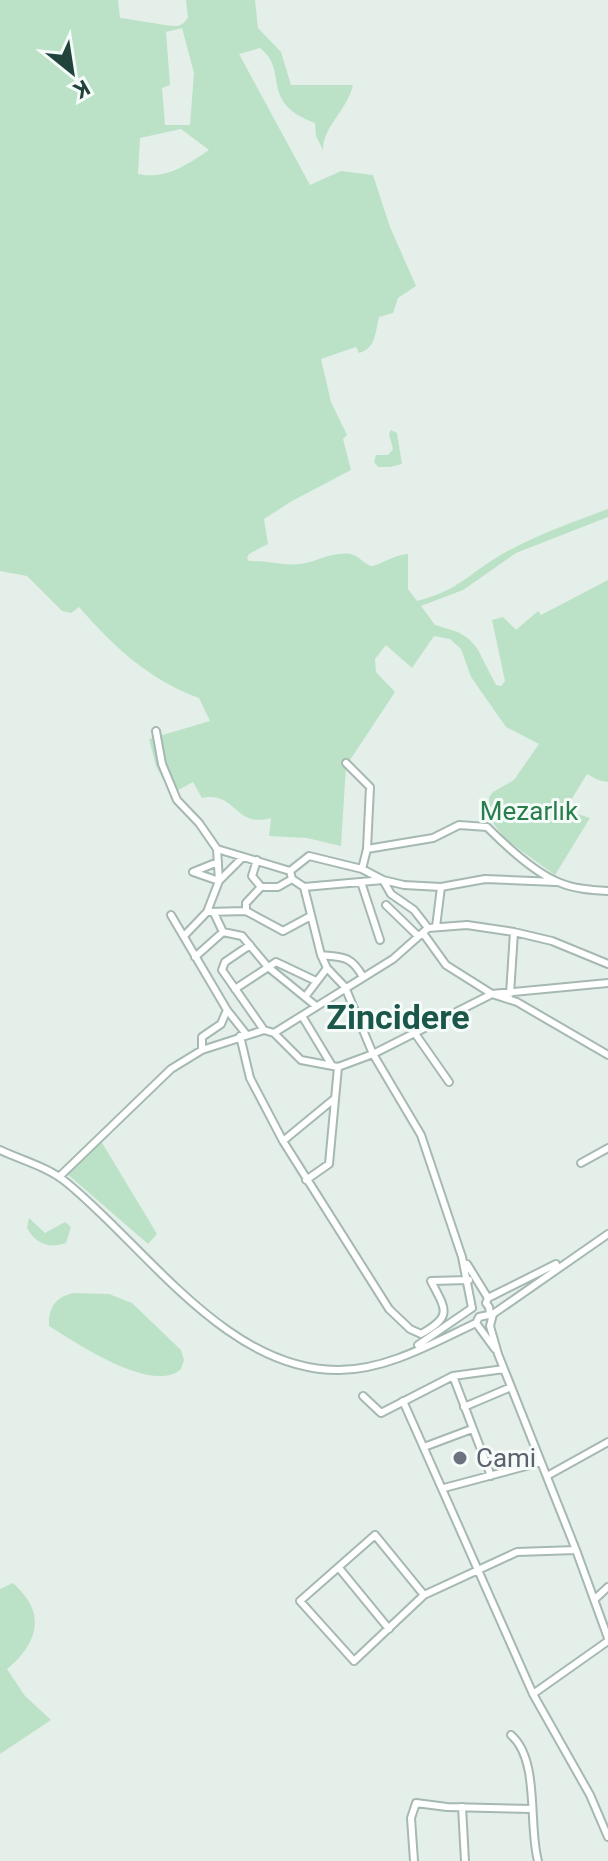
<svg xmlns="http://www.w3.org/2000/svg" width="608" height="1861" viewBox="0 0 608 1861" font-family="Roboto,sans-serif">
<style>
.green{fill:#bbe2c6;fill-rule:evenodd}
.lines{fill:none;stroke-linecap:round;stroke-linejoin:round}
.minor-casing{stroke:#a6b8b2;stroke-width:10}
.minor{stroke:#fff;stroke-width:6}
.worship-dot{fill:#6b7280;stroke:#f5fbf8;stroke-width:3}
.labels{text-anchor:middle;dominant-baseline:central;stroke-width:6;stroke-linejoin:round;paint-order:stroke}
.park-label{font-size:26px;fill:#277e4b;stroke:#f5fbf8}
.worship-label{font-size:26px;fill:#5b616d;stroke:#f5fbf8;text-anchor:start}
.district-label{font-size:34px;font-weight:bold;fill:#1a574a;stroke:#f5fbf8}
</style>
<rect width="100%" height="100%" fill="#e4efea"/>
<path class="green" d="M0,0H118L120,18C131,19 173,27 178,26C184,24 184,22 188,18L186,0H255L258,28L281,52L291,85H353C347,111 323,126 323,150L316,136L315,123C258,102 290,71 260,48L239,54L310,185L341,171L373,175L390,227L416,286L398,298L393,313L379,317C375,333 376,348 359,353L356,347L321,359L331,402L347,435L343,439L351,470L292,501L264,519L268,544L249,554L247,558L249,561C266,560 283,566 300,564C316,562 333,551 350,554C359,555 364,565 372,566C378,566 393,555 408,554V589L417,601C457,591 466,576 499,556C533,536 571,523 608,509V517L516,553L463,590L421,606L435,625L458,632L469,639L477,648L496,685L501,686L505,681L492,620L503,617L516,630L538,611L541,615L608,580V782L598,780L587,774L565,810L590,818L555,875L505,839L490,819L489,797L493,792L514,780L539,744L506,727L471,677L461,649L450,639L434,636L412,668L386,645L375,659L376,672L395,692L346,766L341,846L307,838L269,836L271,818C235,829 236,790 202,798L193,782L171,794L156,766L149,739L210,721L199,698C149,680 113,646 79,607L71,613L62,611L27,576L0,571ZM182,28L194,73L190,125H165L162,88L170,85L166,32ZM181,129L209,150C187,165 165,180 138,174L140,138Z
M391,430L397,433L402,464L390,467H378L374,462L376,455H388L393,449L389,434Z
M98,1136L157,1234L148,1244L65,1172Z
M29,1218L45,1233L65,1222L71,1227L66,1243C49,1249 36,1244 27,1228Z
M74,1293L109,1294L132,1303L181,1350L184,1360L181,1369C152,1395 75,1342 49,1326C48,1308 56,1296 74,1293Z
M13,1583C20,1590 29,1599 32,1608C42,1632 24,1656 7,1669L25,1696L51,1720L0,1754V1589Z"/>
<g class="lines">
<defs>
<path id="minor" d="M156,731L162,764L177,800L199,823L217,849L290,871L292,879L304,887L383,880L404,885L441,887L485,879L556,882
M346,763L370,787L367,849L362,869L383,880L391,894L414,910L428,928
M217,849L219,881L193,872L218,862
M367,849L433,838L459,825L487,827C505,845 534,872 558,882C574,889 591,890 608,891
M257,860L252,876L261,887
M290,871L309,856L362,869
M361,882L380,940
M304,887L321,955L327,968L345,987L373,1054L421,1135L462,1257L472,1308
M386,905L418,936
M246,911V903L261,887H278L292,879
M207,912L246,911L283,931L309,917
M214,913L223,932L242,936L268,967L316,1006
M171,915L227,1010L246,1034
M436,927L441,887
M423,933L446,965L492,994L517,1002L608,1055
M184,936L207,912L219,881L243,857
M250,945L225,962L222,970L264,1030
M321,955C344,957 351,956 363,977
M195,957L223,932
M235,989L276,962L316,981
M510,994L514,932
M305,997L327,968
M302,1016L331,1064
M414,1032L449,1082
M274,1033L393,959L428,928L467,925L514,932L552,941L608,964
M240,1036L250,1078L283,1141L389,1309L410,1329L421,1334C453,1316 446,1310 431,1281L469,1280
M202,1050V1037L221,1024L227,1010
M283,1141L334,1099
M0,1150C21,1160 48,1167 66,1182C146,1247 227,1371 339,1370C387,1370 435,1342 476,1323L479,1317L493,1314L608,1234
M581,1163L608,1148
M59,1177L171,1069L202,1050L264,1030L274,1033L301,1060L338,1067L373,1054L492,994L608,983
M306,1180L329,1164L338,1067
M467,1264L488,1298
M490,1314L489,1307L486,1303L488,1298L556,1264
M493,1314L490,1326L498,1354L576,1550L608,1638
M476,1323L495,1349
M418,1345L472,1308
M453,1376L491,1476
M363,1396L381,1413L453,1376L504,1369
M403,1401L533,1694L590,1795L608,1837
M464,1407L511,1387
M424,1447L472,1429
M547,1476L608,1442
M444,1488L541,1462
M339,1568L389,1629
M424,1595L375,1535L300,1601L354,1661L424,1595L517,1552L576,1550
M595,1599L608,1587
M533,1694L608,1641
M511,1735C540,1760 528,1825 538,1861
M462,1807L465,1861
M414,1861L411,1818L416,1803L447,1807L532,1809"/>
</defs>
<use href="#minor" class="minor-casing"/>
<use href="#minor" class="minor"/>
</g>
<circle class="worship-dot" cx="460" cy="1458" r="8"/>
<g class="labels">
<g class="park-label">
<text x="529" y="811">Mezarlık</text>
</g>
<g class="worship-label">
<text x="476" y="1458">Cami</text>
</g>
<g class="district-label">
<text x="398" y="1017">Zincidere</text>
</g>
</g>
<g transform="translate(72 72) rotate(150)" stroke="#f5fbf8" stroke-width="6" paint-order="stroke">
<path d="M0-6L14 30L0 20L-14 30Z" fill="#21433b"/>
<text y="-12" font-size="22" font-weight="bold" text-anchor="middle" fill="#21433b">K</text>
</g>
</svg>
